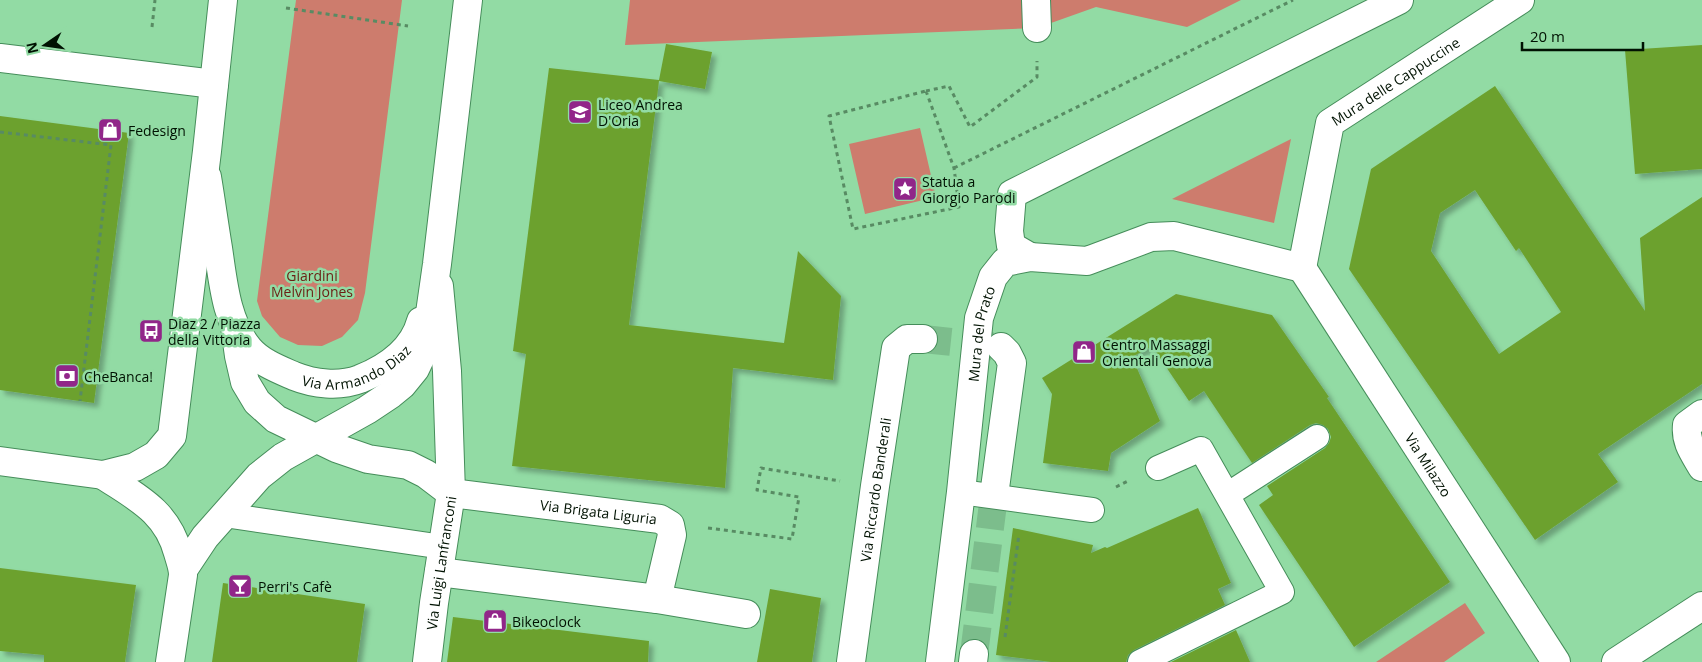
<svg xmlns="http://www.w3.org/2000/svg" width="1702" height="662" viewBox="0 0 1702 662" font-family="'Open Sans',sans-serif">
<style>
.green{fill:#cd7c6d}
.building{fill:#6ca12f;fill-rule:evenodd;filter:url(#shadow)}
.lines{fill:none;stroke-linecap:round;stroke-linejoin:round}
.minor-tunnel{stroke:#7cbd8c;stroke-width:28;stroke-dasharray:28 14;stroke-linecap:butt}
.service-casing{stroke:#458d5a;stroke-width:26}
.pedestrian-casing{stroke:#458d5a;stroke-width:30}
.minor-casing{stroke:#458d5a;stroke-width:30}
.tertiary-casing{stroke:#458d5a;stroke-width:30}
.secondary-casing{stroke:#458d5a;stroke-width:30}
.path{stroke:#588b63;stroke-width:3;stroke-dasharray:4 4;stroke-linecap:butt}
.service{stroke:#fff;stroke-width:24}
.pedestrian{stroke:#fff;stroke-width:28}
.minor{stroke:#fff;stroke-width:28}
.tertiary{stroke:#fff;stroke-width:28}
.secondary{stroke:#fff;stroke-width:28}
.labels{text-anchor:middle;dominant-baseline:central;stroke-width:5;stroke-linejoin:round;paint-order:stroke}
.street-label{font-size:14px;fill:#001202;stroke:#92dba4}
.poi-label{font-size:14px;fill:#001202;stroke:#92dba4;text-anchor:start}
.park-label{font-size:14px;fill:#6b1f14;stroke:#92dba4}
</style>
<defs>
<filter id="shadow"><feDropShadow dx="4.5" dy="4.5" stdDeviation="2.5" flood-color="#0004"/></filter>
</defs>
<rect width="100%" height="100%" fill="#92dba4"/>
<path class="green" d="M296,0H402L365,293L358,320L342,337L322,346L298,345L280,337L262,316L257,301Z
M630,0H1241L1187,27L1096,7L1037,28L625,45Z
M920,128L936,197L865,214L849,144Z
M1291,139L1274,223L1172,199Z
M1465,603L1485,633L1444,662H1376Z"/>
<path class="building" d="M666,44L712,52L705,89L659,81L629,325L784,343L798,251L841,296L833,380L733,368L725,488L512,466L526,354L513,351L549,68L659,80Z
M1702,45V169L1635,174L1625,50Z
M1495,86L1645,311L1640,238L1702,197V384L1598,454L1618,482L1535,540L1349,269L1371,169ZM1475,190L1516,251L1519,248L1561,312L1499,354L1431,251L1440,213Z
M0,116L129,133L94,403L0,390Z
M1176,294L1272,315L1329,397L1327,398L1450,582L1354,647L1259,505L1273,495L1267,486L1325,448L1329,443L1331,437L1328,429L1323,425L1316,423L1310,425L1252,463L1204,391L1189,401L1152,346L1132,357L1160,421L1111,453L1108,471L1043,463L1052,394L1042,378Z
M1198,508L1231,583L1218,589L1225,605L1134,650L1128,655L1126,662H1051L996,655L1013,528L1093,545L1091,553L1105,547L1107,548Z
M0,568L136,585L125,662H44V655L0,651Z
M223,583L365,604L357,662H212Z
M770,589L821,598L812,662H757Z
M453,617L649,641L648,662H447Z
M1236,630L1250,662H1171Z"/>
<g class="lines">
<path class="minor-tunnel" d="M923,339L999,347
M974,654L995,488"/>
<defs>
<path id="service" d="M961,492L1092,510
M1227,495L1317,437
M224,515L443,547
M1140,662L1282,592L1201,449L1158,468"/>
<path id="pedestrian" d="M1036,0L1037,28"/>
<g id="minor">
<path d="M0,58L214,84"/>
<path d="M1030,257L1011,246L1009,231L1012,194L1399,0"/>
<path id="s1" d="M1302,268L1556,662"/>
<path id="s2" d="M235,327L239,356L245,382L257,402L276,419L336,448L368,459L408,465L426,474L451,493L660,519L670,525L672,535L657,599L439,572"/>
<path d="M1702,414L1687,425C1685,442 1694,453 1702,467"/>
<path d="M995,488L1012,363L1007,353L1001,347"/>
<path d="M657,599L746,614"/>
<path id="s3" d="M427,662L434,603L451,493L447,371L439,286"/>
<path id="s4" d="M851,662L875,486L896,348L907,339H923"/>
<path id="s5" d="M940,662L961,492L979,318L993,277L1005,262L1030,257L1087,261L1151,237L1174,236L1302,268L1330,123L1520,0"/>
<path d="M973,662L974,654"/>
</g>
<g id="tertiary">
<path id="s6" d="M207,177C211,201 214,224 218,248C223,281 226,322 249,349C260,362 278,369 294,376C314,384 339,387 360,379C387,368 413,351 421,321"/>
<path d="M103,475C136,497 167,511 178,553C180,560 183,567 183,575L170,662"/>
<path d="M183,570L205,537L259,476L283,457L367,410L391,394L402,385L415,369L425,348L437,264L468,0"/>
<path d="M1616,662L1702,606"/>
</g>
<path id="secondary" d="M0,461L103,475L135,467L156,455L172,436L207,151L223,0"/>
</defs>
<use href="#service" class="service-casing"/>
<use href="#pedestrian" class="pedestrian-casing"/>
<use href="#minor" class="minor-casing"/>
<use href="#tertiary" class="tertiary-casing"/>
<use href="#secondary" class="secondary-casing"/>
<path class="path" d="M286,8L408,26
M152,27L155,0
M926,91L954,168L959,207L853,229L829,116Z
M926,91L949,86L970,127L1037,77V61
M0,132L111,145L80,401
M954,168L1293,0
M1116,487L1128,481
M708,528L792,539L799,497L757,490L761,468L840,481
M1005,637L1019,534"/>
<use href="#service" class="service"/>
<use href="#pedestrian" class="pedestrian"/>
<use href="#minor" class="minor"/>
<use href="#tertiary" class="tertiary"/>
<use href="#secondary" class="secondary"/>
</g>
<defs>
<symbol id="university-square" viewBox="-11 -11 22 22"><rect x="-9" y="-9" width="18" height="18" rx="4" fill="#912689" stroke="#92dba4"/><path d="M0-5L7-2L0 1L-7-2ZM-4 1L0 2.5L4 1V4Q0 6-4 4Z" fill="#fff"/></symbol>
<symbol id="shop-square" viewBox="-11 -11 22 22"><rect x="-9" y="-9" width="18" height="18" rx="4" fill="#912689" stroke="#92dba4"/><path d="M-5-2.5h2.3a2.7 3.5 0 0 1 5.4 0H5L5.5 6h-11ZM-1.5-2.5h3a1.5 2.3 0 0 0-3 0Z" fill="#fff"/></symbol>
<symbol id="sight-square" viewBox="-11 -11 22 22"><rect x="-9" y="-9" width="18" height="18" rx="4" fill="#912689" stroke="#92dba4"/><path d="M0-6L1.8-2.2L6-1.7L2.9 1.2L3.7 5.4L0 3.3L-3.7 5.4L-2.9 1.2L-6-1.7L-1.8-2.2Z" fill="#fff"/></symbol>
<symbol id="bus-square" viewBox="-11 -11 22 22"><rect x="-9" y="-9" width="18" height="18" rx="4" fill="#912689" stroke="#92dba4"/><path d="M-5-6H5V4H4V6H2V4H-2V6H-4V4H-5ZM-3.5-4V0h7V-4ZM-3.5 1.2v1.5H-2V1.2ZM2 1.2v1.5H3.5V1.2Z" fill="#fff"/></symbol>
<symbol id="bank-square" viewBox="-11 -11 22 22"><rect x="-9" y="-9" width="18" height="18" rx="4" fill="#912689" stroke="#92dba4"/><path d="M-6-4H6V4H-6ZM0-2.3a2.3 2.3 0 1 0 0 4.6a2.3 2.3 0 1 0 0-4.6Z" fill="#fff"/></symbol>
<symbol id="bar-square" viewBox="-11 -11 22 22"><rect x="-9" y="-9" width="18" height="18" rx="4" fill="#912689" stroke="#92dba4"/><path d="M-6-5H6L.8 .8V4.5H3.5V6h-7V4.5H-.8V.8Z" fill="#fff"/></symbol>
</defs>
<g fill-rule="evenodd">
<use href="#university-square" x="566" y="98" width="28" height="28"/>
<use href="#shop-square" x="96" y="116" width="28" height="28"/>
<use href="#sight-square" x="891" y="175" width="28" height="28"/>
<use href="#bus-square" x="137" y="317" width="28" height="28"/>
<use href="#shop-square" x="1070" y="338" width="28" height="28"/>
<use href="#bank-square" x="53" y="362" width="28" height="28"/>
<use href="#bar-square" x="226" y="572" width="28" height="28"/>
<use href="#shop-square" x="481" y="607" width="28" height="28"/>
</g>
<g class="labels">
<g class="street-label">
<text stroke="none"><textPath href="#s5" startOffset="940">Mura delle Cappuccine</textPath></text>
<text stroke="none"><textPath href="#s5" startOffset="331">Mura del Prato</textPath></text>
<text stroke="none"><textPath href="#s6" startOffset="299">Via Armando Diaz</textPath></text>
<text stroke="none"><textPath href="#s1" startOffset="234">Via Milazzo</textPath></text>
<text stroke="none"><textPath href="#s4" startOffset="174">Via Riccardo Banderali</textPath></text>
<text stroke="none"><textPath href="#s2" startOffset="446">Via Brigata Liguria</textPath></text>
<text stroke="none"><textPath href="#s3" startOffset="100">Via Luigi Lanfranconi</textPath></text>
</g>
<g class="poi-label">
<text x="598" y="104">Liceo Andrea<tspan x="598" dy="16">D'Oria</tspan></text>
<text x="128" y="130">Fedesign</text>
<text x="922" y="181">Statua a<tspan x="922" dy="16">Giorgio Parodi</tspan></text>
<text x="168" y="323">Diaz 2 / Piazza<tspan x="168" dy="16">della Vittoria</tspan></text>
<text x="1102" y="344">Centro Massaggi<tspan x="1102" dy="16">Orientali Genova</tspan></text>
<text x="84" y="376">CheBanca!</text>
<text x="258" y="586">Perri's Cafè</text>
<text x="512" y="621">Bikeoclock</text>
</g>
<g class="park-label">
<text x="312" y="275">Giardini<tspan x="312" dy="16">Melvin Jones</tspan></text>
</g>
</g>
<g transform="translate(45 45) rotate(257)" stroke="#92dba4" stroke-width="4" paint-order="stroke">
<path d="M0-4L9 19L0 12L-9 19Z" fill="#001202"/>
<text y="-8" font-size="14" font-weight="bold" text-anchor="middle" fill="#001202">N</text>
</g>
<path d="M1522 42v8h121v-8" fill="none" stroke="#001202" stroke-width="2.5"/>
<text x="1530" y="42" font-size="15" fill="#001202" stroke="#92dba4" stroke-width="4" paint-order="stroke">20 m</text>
</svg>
